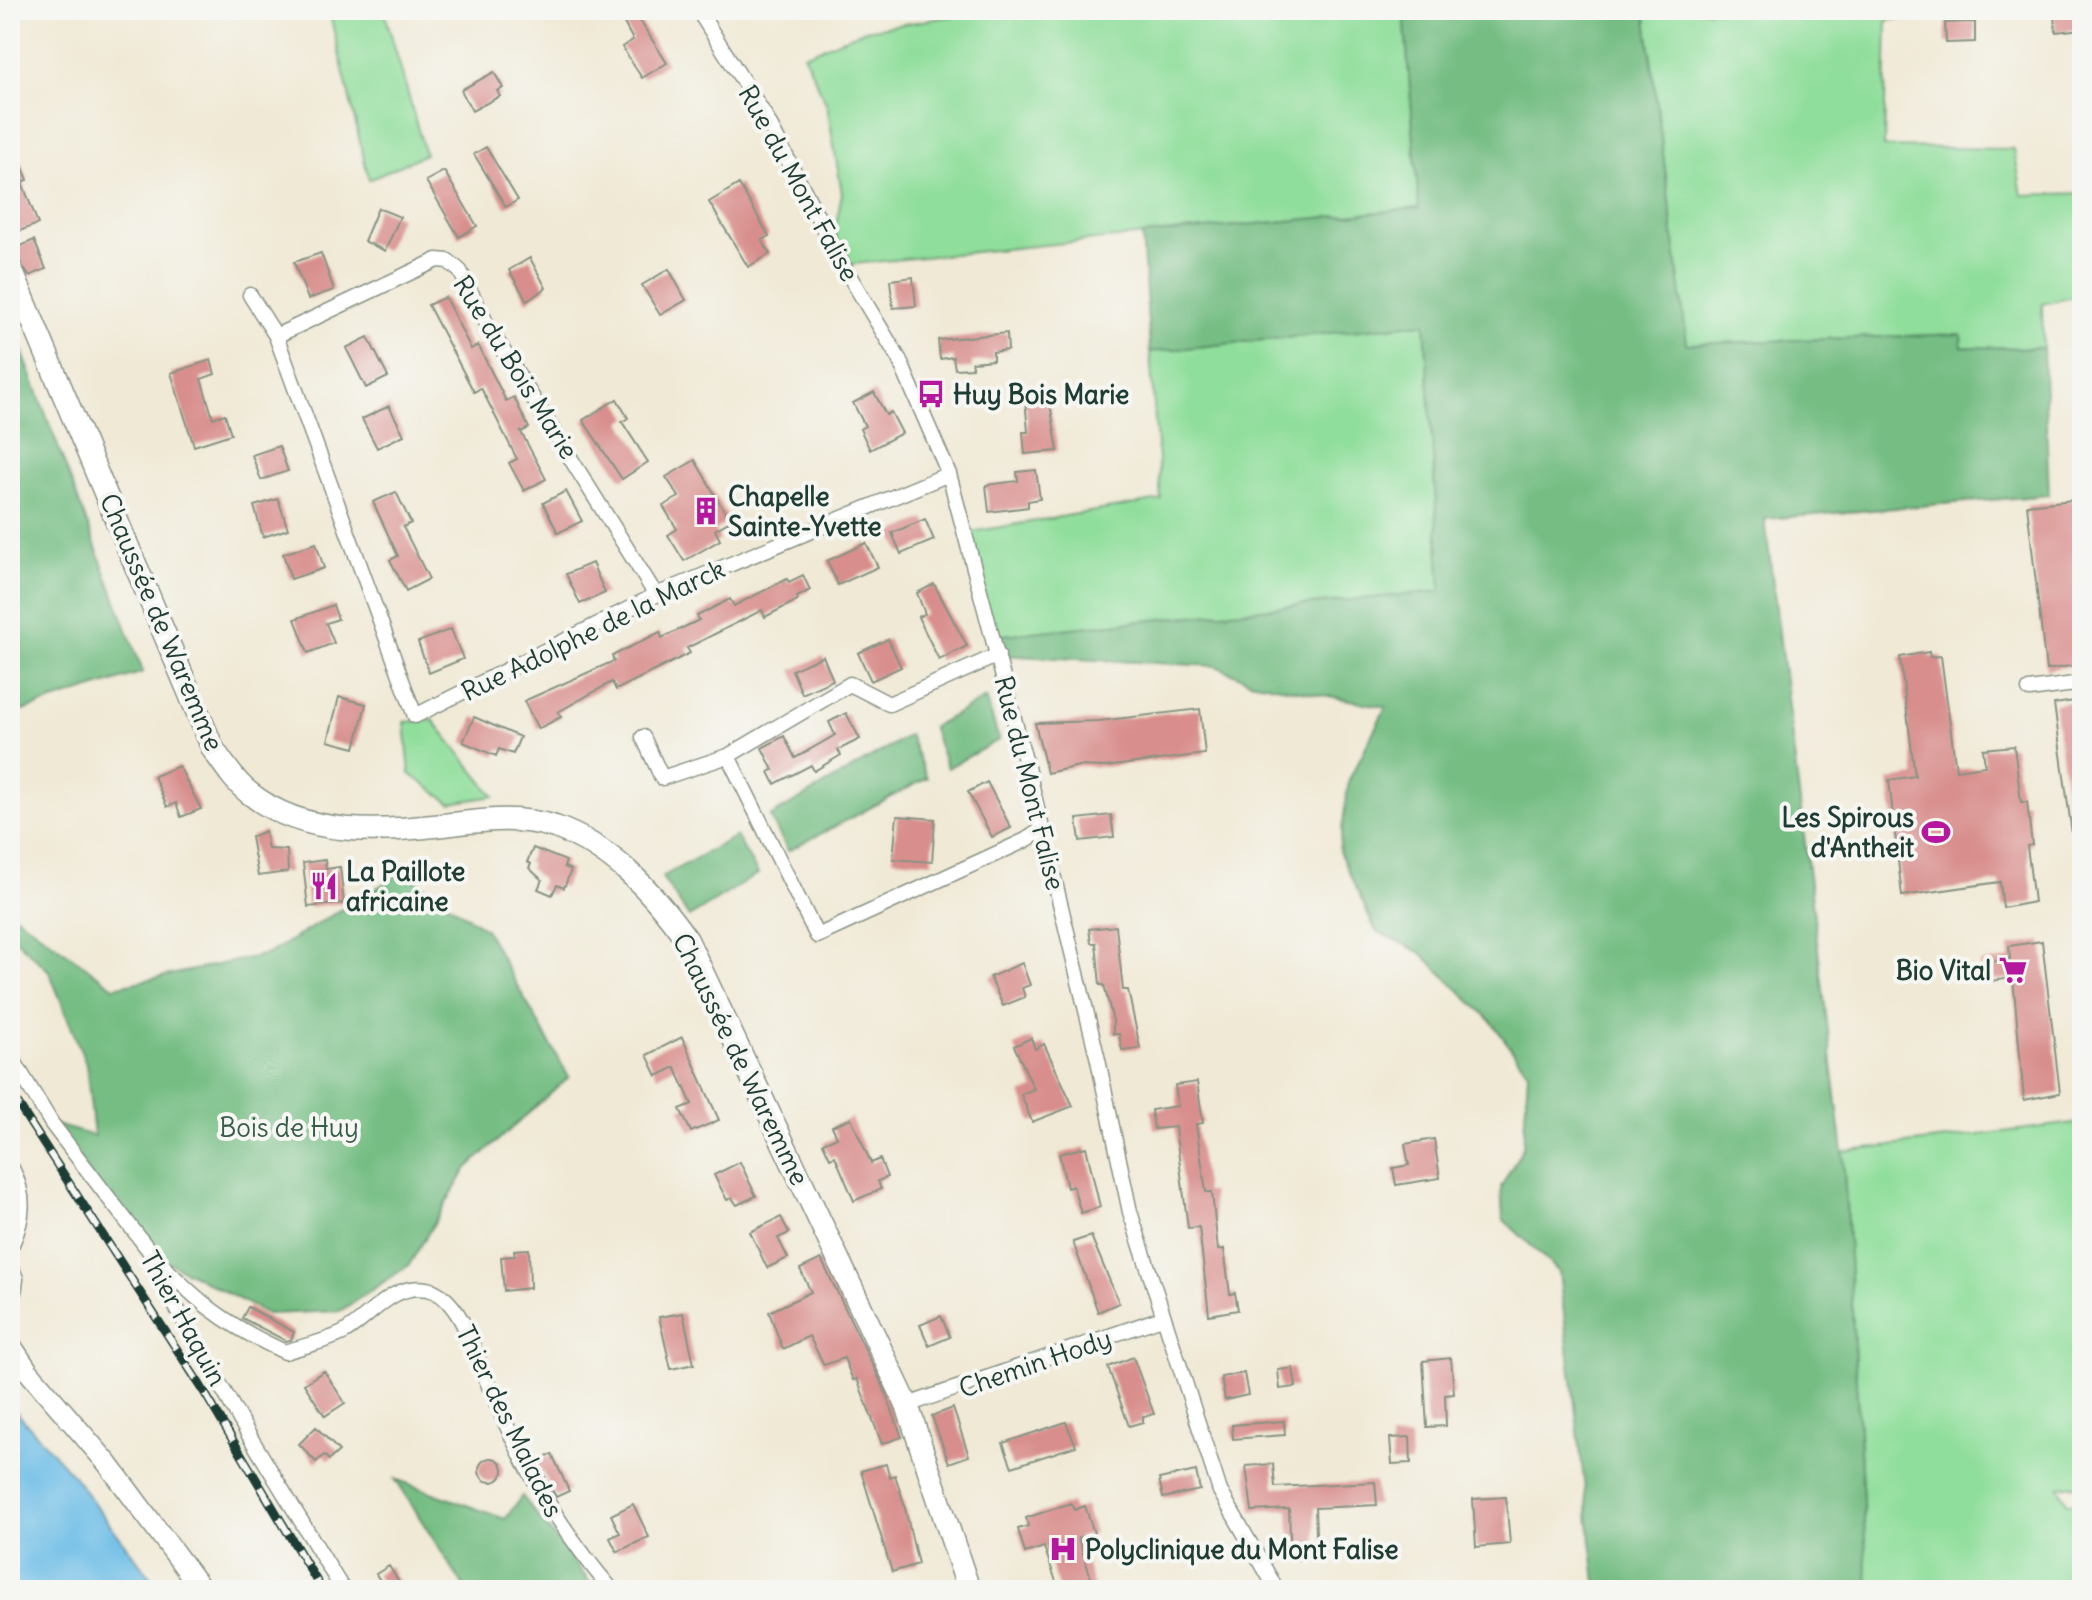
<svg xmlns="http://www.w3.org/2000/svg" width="2092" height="1600" viewBox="0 0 2092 1600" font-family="Delius,sans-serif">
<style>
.green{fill:#90de9b;stroke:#588e68;stroke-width:2}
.forest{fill:#74bd83;stroke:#4a7d5c;stroke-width:2}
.water{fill:#6abce6;stroke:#447c8d;stroke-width:2}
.building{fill:#d88e8c}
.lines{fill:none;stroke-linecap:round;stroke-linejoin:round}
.street-casing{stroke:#889384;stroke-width:17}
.secondary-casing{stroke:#889384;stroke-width:23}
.primary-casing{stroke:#889384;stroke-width:25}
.street{stroke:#fff;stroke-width:14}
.secondary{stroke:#fff;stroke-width:20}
.primary{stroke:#fff;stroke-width:22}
.rail-casing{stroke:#1f3d34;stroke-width:9}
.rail{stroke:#f6f6f2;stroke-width:6;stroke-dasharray:18;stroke-linecap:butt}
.labels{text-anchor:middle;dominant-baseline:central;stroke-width:8;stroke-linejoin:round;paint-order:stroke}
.street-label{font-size:26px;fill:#1f3d34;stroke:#f6f6f2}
.poi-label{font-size:26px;font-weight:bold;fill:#1f3d34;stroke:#f6f6f2;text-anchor:start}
.park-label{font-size:26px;fill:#365d49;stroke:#f6f6f2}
</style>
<rect width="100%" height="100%" fill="#f6f6f2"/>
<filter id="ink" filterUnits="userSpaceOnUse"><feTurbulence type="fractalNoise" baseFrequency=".0125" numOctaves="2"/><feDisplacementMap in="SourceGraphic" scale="16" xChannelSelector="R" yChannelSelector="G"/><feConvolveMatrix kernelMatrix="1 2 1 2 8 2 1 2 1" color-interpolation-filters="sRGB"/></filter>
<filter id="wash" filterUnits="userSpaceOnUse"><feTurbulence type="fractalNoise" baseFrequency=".006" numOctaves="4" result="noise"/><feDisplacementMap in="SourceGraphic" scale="32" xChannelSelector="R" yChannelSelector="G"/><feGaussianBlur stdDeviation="1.8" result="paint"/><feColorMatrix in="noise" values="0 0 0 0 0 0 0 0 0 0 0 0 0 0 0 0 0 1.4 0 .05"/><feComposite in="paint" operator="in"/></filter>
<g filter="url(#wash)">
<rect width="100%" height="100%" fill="#f0e9d5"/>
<path class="green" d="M329,10H384L425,154L369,180Z
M992,10H1404L1419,208L843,265L835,231L842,193L827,105L804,55L865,30Z
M1645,10H1975V15L1887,20L1884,147L2014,149L2022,195L2082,193V295L2042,304L2043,348L1961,347L1960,334L1687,344Z
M1425,323L1441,591L992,636L965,533L1161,500L1150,352Z
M433,720L494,796L451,803L410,774L405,722Z
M2082,1122V1484L2059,1487L2067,1503L2082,1502V1590H1868L1843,1152Z"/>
<path class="forest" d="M1404,10H1645L1687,344L1961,334L1962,347L2043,348L2049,495L1765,519L1843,1152L1868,1590H1597L1559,1272L1503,1219L1501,1187L1523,1147L1528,1072L1491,1021L1420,952L1376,931L1339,851L1349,780L1386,707L1250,681L1216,666L998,655L992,636L1441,591L1425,323L1150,352L1142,235L1419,208Z
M10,319L143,672L10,715Z
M986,698L999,740L947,768L932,727Z
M909,735L927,778L788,851L770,817Z
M736,836L758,874L689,917L662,877Z
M403,872L485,929L569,1077L467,1168L409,1265L340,1311L267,1314L151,1253L52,1124L94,1136L86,1064L49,971L10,934V912L114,987L268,954Z
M395,1479L505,1519L522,1496L596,1590H466Z"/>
<path class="water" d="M10,1405L70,1472L160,1590H10Z"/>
<g id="blocks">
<path class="building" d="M617,10H633L667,63L642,78L622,47L633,40Z
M2053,10H2082V29L2056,32Z
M1975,22V42L1946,43L1945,23Z
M494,72L503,88L497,91L500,96L472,111L461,90Z
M10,135L28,180L22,182L38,224L17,232L10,214Z
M486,147L518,200L506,207L474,154Z
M444,171L477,226L459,237L426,181Z
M739,184L769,236L762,240L770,254L748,267L709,202Z
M378,208L400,217L385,251L364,241Z
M34,240L46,269L29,276L12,250Z
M321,253L334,290L308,299L294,262Z
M530,258L546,288L527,301L509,270Z
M669,269L686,300L660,315L642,285Z
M913,277L916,306L893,308L890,280Z
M445,297L471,349L478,345L506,401L514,397L529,428L521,432L546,479L524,491L509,463L517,459L481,388L474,392L428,305Z
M1007,333L1008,350L993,352V360L972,362V368L955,369L953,357L940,359L938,340Z
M368,337L388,377L366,388L346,348Z
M211,360L215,374L201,379L213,418L225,414L231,434L194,446L171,373Z
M874,392L886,415L891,412L902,433L870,450L860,429L865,426L853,403Z
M1049,397L1058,451L1025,454L1023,432H1028L1025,399Z
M617,399L628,418L622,422L648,462L622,479L583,420Z
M389,406L404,435L377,448L362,419Z
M279,446L288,471L261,480L252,455Z
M695,460L730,521L715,530L720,540L684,561L668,535L677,529L663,506L679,497L666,477Z
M1036,470L1040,499L1028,501V507L989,512L986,485L1018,481L1017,472Z
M566,491L582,521L558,533L543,503Z
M396,492L411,523L403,527L429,579L406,591L390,560L398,556L373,502Z
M278,499L288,529L263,537L254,506Z
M2082,499V664L2046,670L2027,505Z
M925,519L934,540L901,554L892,533Z
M316,543L324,568L291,579L283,554Z
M866,543L878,567L838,585L827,561Z
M592,563L605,593L580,604L566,574Z
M803,575L810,590L797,597L798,600L765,617L762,610L687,648L690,653L616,690L612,682L558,712L561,717L538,729L524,701L614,661L612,656L660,632L662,638L699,620L697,616L730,599L734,606L787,579L789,582Z
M934,584L967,646L939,660L918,617L925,614L917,593Z
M333,605L338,619L326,623L334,643L308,653L295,619Z
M451,629L463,659L429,673L418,642Z
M888,639L901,667L871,681L858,653Z
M1929,652L1930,657L1941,656L1956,770L1985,766L1983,749L2014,746L2021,802H2027L2032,845L2027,846L2034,902L2003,908L2000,882L1902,896L1889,780L1915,776L1900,657Z
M823,656L833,680L802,694L792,670Z
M339,697L366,704L355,748L328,741Z
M2082,700V840L2073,841L2054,704Z
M1200,709L1205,754L1105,767L1079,766L1047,773L1035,723L1099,721Z
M846,713L860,739L838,750L841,755L814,771L811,765L775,784L769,772L773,770L762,748L784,736L795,758L835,735L829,722Z
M474,717L520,737L513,754L499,749L496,756L463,742Z
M179,766L201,809L181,817L176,803L167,807L154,776Z
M987,782L1011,828L992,837L968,792Z
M1111,815L1114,837L1080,841L1077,819Z
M897,816L935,819L932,862L893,859Z
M265,831L268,849L287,850L288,872L258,876L251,837Z
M533,848L566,861L564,867L571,870L564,888L557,885L552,895L538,889L542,880L529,868L531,864L527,862Z
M325,860L326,869L340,867L344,903L308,907L303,863Z
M1116,926L1123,990H1128L1140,1048L1122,1050L1119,1034H1113V1021L1104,985H1100L1096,943H1091L1089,929Z
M2042,941L2060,1093L2024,1100L2013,978L1982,982L1980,963L2010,959L2009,946Z
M1022,963L1030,985L1022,988L1025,997L1003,1006L990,977Z
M682,1037L719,1120L691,1132L680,1109L692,1104L675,1067L657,1076L647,1055Z
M1031,1038L1035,1049L1044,1044L1073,1106L1032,1122L1021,1094L1034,1089L1014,1046Z
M1197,1082L1203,1123L1196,1124L1206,1192H1212L1218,1250L1224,1249L1230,1294L1235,1293L1238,1310L1209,1315L1199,1227L1188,1228L1175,1127L1154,1129L1151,1110L1178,1106L1175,1085Z
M851,1118L871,1163L880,1159L887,1177L878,1181L881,1189L854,1201L835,1156L830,1158L823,1143L837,1137L832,1126Z
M1434,1139L1440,1178L1396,1185L1393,1168L1409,1165L1405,1144Z
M1086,1147L1100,1207L1081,1213L1073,1186L1067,1188L1059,1154Z
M740,1162L756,1196L737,1205L732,1198L727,1200L714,1175Z
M781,1217L789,1233L778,1238L788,1258L767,1268L750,1232Z
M1091,1236L1119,1303L1098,1312L1073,1242Z
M529,1249L530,1288L504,1291L501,1257L515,1256L514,1250Z
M821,1259L883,1386L902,1437L882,1444L857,1379L853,1380L844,1358L824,1365L809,1336L783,1349L769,1312L811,1292L800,1269Z
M248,1307L294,1332L291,1340L286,1341L242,1318Z
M683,1313L694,1364L671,1369L659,1317Z
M941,1316L950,1337L929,1346L920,1325Z
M1133,1357L1154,1414L1143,1416V1422L1129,1426L1108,1367Z
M1451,1358L1454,1394L1445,1395L1446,1426L1427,1427L1423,1361Z
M1293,1368L1296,1387L1280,1389L1278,1370Z
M324,1371L345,1403L325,1416L304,1384Z
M1244,1373L1248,1395L1225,1400L1221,1377Z
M953,1408L969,1456L949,1463L932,1416Z
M1284,1421L1285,1435L1233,1439L1232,1425Z
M1066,1422L1076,1446L1012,1467L1003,1443Z
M316,1427L339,1451L329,1460L324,1455L316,1462L299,1444Z
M1410,1437L1411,1463L1392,1464L1390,1438Z
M552,1454L569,1491L556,1497L536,1461Z
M479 1470a12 12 0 1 1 24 0a12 12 0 1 1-24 0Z
M886,1464L890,1477L895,1475L903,1500L918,1564L892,1572L861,1471Z
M1273,1464L1275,1487L1375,1482L1377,1505L1315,1508L1317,1559L1291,1560L1289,1509L1252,1511L1246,1466Z
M1196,1471L1200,1490L1163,1498L1159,1479Z
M1506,1497L1510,1544L1476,1547L1473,1499Z
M1071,1503L1074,1510L1085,1506L1094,1533L1078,1538L1095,1590H1059L1044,1547L1025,1553L1018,1529L1028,1526L1026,1518Z
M633,1504L649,1537L617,1552L610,1538L620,1533L611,1515Z
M389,1566L404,1590H386L376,1574Z"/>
</g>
</g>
<g filter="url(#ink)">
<use href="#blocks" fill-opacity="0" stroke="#889384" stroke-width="2"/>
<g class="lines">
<defs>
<path id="street" d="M698,10L764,114L843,265L899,359L949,474L1030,779L1098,1060L1130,1212L1220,1491L1277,1590
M250,295L276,336L415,716L656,595L949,474
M276,336L437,260L448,261L460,271L489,328L656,595
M998,655L889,704L850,684L728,756L817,936L1026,840L1043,829
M2029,690L2082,683
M643,737L662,778L728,756
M10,1055L52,1124L151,1253L150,1261L247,1432L343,1590
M151,1253C196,1301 224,1324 285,1352C303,1346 325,1342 343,1333C369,1319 392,1282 427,1289C448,1293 462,1319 469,1337C508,1436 542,1508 612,1590
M907,1405L1162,1318"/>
<path id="secondary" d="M10,1171C22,1196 21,1216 10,1241
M10,1272L13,1279L10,1300
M10,1344L28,1371L108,1464L202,1590"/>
<path id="primary" d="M10,267L213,749C223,763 234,781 248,792C305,839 383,832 452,824C488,820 519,816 555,827C612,847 653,892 687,940L907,1405L969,1590"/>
</defs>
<use href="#street" class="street-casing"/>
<use href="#secondary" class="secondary-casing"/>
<use href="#primary" class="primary-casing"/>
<use href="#street" class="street"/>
<use href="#secondary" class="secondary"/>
<use href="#primary" class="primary"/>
<defs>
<path id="rail" d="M10,1092L200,1385L322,1590"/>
</defs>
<use href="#rail" class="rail-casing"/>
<use href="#rail" class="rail"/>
</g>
</g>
<defs>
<symbol id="bus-bare" viewBox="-9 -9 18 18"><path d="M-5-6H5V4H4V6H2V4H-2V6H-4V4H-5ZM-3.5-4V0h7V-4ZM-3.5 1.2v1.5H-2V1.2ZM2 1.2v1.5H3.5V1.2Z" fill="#b5179e" stroke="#f6f6f2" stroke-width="2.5" paint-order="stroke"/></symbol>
<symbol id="building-bare" viewBox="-9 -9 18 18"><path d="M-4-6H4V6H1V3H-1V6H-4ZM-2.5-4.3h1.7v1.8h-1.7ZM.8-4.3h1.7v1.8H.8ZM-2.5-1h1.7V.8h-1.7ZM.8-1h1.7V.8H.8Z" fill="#b5179e" stroke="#f6f6f2" stroke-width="2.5" paint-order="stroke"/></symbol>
<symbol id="stadium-bare" viewBox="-9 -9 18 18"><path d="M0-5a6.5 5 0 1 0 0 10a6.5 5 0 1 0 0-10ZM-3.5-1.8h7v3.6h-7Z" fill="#b5179e" stroke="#f6f6f2" stroke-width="2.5" paint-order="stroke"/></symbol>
<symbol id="restaurant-bare" viewBox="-9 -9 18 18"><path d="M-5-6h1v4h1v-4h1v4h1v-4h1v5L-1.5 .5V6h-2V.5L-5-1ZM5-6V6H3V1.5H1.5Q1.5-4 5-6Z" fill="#b5179e" stroke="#f6f6f2" stroke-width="2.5" paint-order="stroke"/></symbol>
<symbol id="supermarket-bare" viewBox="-9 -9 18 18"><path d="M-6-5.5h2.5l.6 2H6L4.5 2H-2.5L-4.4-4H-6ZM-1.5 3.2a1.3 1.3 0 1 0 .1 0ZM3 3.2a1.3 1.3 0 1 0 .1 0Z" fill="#b5179e" stroke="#f6f6f2" stroke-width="2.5" paint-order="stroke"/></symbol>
<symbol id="hospital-bare" viewBox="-9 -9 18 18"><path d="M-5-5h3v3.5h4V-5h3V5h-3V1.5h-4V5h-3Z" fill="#b5179e" stroke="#f6f6f2" stroke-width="2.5" paint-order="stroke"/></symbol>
</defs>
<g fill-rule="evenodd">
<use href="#bus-bare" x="911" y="374" width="40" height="40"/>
<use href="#building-bare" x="686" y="491" width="40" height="40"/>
<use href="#stadium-bare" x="1916" y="812" width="40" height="40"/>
<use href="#restaurant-bare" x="304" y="866" width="40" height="40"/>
<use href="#supermarket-bare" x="1993" y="950" width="40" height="40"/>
<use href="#hospital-bare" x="1043" y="1529" width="40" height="40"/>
</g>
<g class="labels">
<g class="street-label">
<text transform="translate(799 183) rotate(61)">Rue du Mont Falise</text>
<text transform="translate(516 367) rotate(58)">Rue du Bois Marie</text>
<text transform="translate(162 622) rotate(67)">Chaussée de Waremme</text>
<text transform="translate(593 630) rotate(-26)">Rue Adolphe de la Marck</text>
<text transform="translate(1030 783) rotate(76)">Rue du Mont Falise</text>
<text transform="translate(741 1059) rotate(64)">Chaussée de Waremme</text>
<text transform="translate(184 1318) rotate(61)">Thier Haquin</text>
<text transform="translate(1035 1363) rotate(-19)">Chemin Hody</text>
<text transform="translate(510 1421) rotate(64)">Thier des Malades</text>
</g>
<g class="poi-label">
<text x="953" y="394">Huy Bois Marie</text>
<text x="728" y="496">Chapelle<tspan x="728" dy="30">Sainte-Yvette</tspan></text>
<text x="1914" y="817" text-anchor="end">Les Spirous<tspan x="1914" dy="30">d'Antheit</tspan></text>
<text x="346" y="871">La Paillote<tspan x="346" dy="30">africaine</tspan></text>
<text x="1991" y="970" text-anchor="end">Bio Vital</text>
<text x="1085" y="1549">Polyclinique du Mont Falise</text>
</g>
<g class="park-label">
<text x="289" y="1127">Bois de Huy</text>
</g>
</g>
<rect width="2092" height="1600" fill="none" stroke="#f6f6f2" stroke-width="40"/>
</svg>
